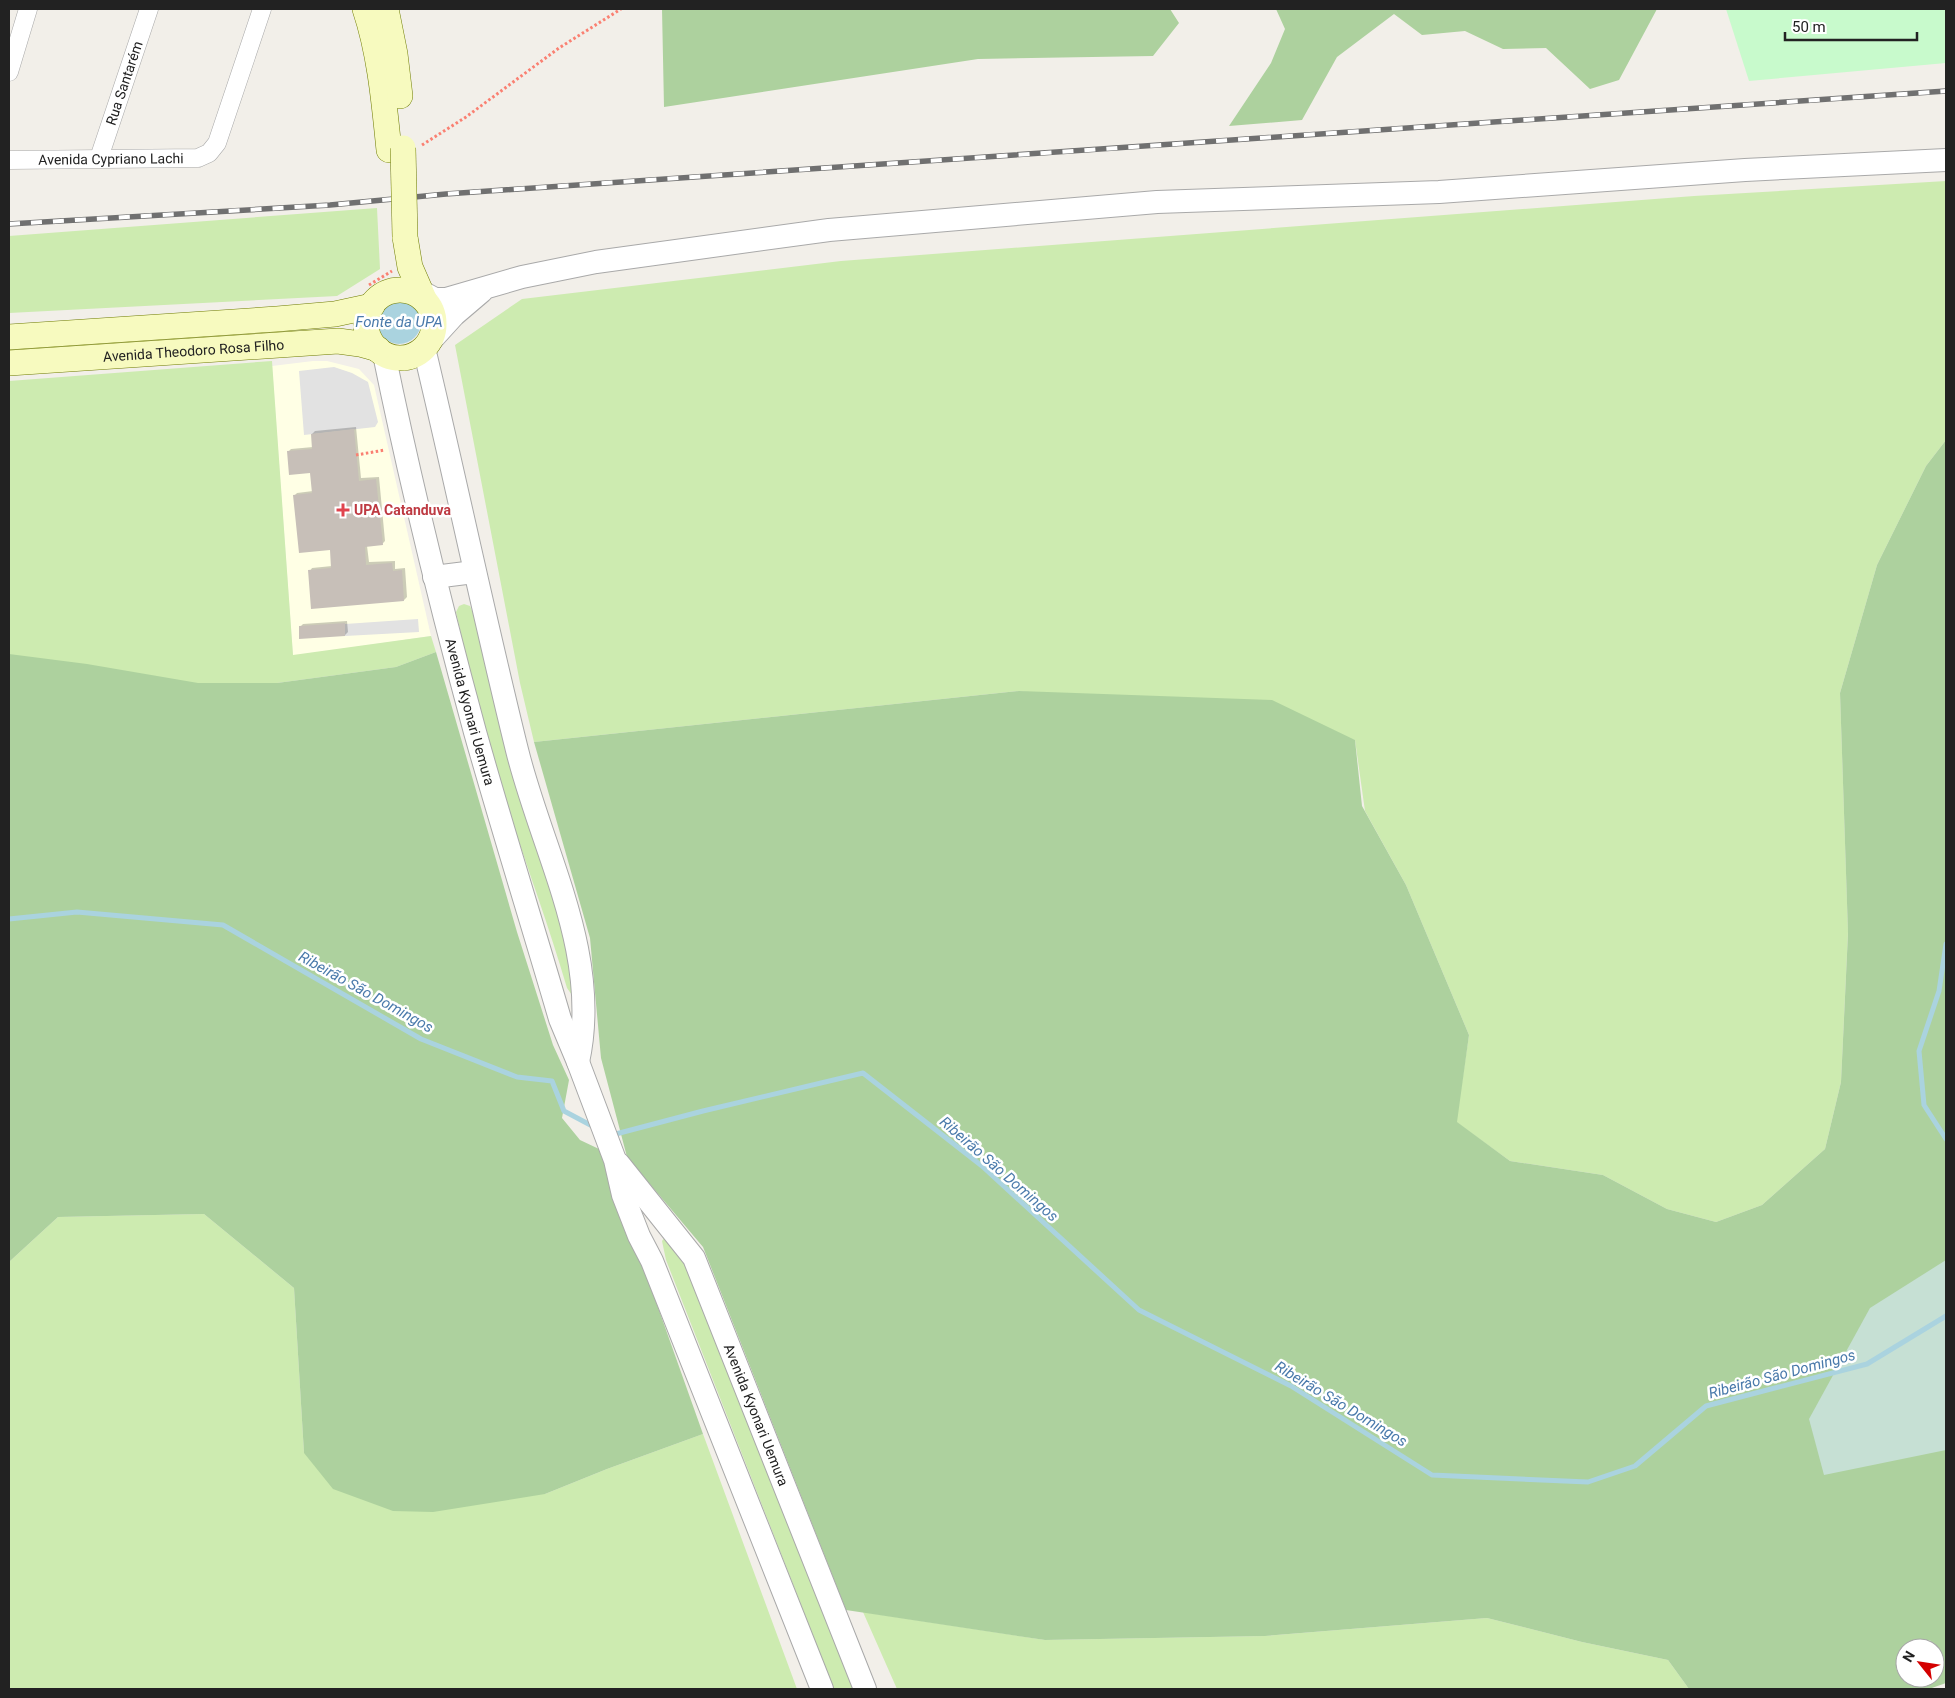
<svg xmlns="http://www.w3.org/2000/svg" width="1955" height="1698" viewBox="0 0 1955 1698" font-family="Roboto,sans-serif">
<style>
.education{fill:#ffffe5}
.grass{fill:#cdebb0}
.forest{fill:#add19e;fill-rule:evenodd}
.wetland{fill:#c6e0d4}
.park{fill:#c8facc}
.parking{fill:#e2e2e2}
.water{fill:#aad3df}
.shadow{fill:#0003}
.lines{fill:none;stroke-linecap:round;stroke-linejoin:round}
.stream{stroke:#aad3df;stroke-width:5}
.building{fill:#c7bfb8}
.minor-casing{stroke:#a9a9a9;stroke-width:19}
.tertiary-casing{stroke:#a9a9a9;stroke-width:24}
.secondary-casing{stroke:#707d05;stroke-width:26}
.path{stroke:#fa8072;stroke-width:3;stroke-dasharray:2.5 2.5;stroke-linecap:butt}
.minor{stroke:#fff;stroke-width:18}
.tertiary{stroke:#fff;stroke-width:22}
.secondary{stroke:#f7fabf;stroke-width:25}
.rail-casing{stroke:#707070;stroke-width:5.5}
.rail{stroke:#fff;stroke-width:4;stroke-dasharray:11;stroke-linecap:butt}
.secondary-bridge-casing{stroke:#707d05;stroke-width:26;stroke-linecap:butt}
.secondary-bridge{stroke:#f7fabf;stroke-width:25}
.health-dot{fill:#e0444e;stroke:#fff;stroke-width:2}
.labels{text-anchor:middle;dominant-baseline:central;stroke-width:5;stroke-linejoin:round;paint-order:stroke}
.street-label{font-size:14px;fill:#222;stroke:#fff}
.health-label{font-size:14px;font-weight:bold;fill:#be3a42;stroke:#fff;text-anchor:start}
.water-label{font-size:15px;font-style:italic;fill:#4a7aab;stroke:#fff}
</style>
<rect width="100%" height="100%" fill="#f2efe9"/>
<path class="education" d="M313,361H327L359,369L374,385L431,636L293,656L272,366Z"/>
<path class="grass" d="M1946,181V440L1926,466L1877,565L1840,693L1848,932L1841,1082L1825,1149L1762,1205L1716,1222L1667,1209L1603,1175L1510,1161L1456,1122L1469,1035L1406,885L1365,811L1355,740L1019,691L534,742L520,683L455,345L522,299L841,261L1694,196Z
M377,208L380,269L337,296L9,313V236Z
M272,361L293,655L431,636L436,652L396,667L277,683H222L9,771V381Z
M464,604L470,606L473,613L569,936L574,998L567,988C546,916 519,846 497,774C481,721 468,667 456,612L459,606Z
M204,1214L294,1288L304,1453L545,1494L607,1469L703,1434L797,1689H9V1262L58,1217Z
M665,1237L685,1260L855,1689H834L666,1260L662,1241Z
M863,1612L1045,1640L1265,1636L1487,1618L1582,1642L1668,1660L1689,1689H897Z"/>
<path class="forest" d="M662,9H1170L1179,23L1153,56L978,59L664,107Z
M1276,9H1657L1619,80L1590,89L1546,48L1503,49L1465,31L1422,35L1394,14L1337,57L1302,120L1229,126L1271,63L1285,29Z
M1946,440V1683L1929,1689H1689L1668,1660L1582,1642L1487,1618L1265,1636L1045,1640L846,1610L703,1247L627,1157L601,1058L590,938L534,742L1019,691L1272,700L1355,740L1362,806L1406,885L1469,1035L1457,1122L1510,1161L1603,1175L1667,1209L1716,1222L1762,1205L1825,1149L1841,1082L1848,933L1840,693L1877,565L1926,466ZM1905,1648H1935V1678H1905Z
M436,652L517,932L553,1045L569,1080L562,1118L580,1140L599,1149L639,1254L703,1434L607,1469L545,1494L433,1512L393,1511L333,1489L304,1453L294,1288L204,1214L58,1217L9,1262V654L87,664L198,683H277L396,667Z"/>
<path class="wetland" d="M1946,1260V1450L1824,1475L1809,1419L1870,1308Z"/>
<path class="park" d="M1726,9H1946V63L1749,81Z"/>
<path class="parking" d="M334,367L352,373L368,382L378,422L375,427L304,435L299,371Z
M418,619L419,632L345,636V624Z"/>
<path class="water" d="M377 322a22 22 0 1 1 44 0a22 22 0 1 1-44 0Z"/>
<path class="shadow" d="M356,427L361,478L379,477L385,541L382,544L367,546L369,562L395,561V569L405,568L407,597L404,600L310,571L312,568L332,566L331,548L295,495L297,493L313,491L311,472L288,452L291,449L313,447L312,434L315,431Z
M347,621L348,632L345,635L300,627L303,624Z"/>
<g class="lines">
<path class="stream" d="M9,919L77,912L223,925L421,1039L517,1077L552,1081L564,1111L596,1128
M1946,944L1939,991L1919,1051L1924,1105L1946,1139
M612,1135L703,1111L863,1073L982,1166L1139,1310L1291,1386L1432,1475L1588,1482L1635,1466L1706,1406L1867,1364L1946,1316"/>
</g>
<path class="building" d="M354,429L359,481L376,479L383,545L365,547L366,565L392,563L393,571L402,570L404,601L311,609L308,570L331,568L330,550L299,553L293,495L312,493L310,473L289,475L287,451L312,449L311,434Z
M345,623V636L299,639V626Z"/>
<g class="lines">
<defs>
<g id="minor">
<path d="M9,72L28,9"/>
<path id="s1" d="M99,158L149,9"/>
<path id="s2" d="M9,160L198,158L209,153L217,143L262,9"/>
</g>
<g id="tertiary">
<path d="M420,291L435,299H446L522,277L596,262L829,230L1157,202L1439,192L1745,170L1946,160"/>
<path d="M481,292L454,315L424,348C456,482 484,617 517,750C542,852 602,954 578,1062"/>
<path id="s3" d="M384,354C410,481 441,607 475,732C502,828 532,923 560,1019L578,1062L615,1160L623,1195L639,1236L652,1261L822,1689"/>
<path d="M434,577L474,572"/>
<path id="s4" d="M619,1164L694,1258L865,1689"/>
</g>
<g id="secondary">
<path d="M365,9C380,54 384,102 389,150"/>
<path d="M386,9L395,54L400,96"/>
<path d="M405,237L410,267L424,299"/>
<circle cx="400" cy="324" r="34"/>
<path d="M9,337L277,319L335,314L372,306"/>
<path id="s5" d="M9,363L338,341L360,344L378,349"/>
</g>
</defs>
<use href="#minor" class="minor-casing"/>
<use href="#tertiary" class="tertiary-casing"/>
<use href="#secondary" class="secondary-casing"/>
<path class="path" d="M422,145L466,117L559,48L621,9
M369,285L392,271
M356,455L385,450"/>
<use href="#minor" class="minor"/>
<use href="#tertiary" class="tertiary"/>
<use href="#secondary" class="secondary"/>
<defs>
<path id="rail" d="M9,224L330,205L446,194L1946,91"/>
</defs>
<use href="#rail" class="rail-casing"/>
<use href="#rail" class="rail"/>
<defs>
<path id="secondary-bridge" d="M403,148L405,237"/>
</defs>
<use href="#secondary-bridge" class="secondary-bridge-casing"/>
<use href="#secondary-bridge" class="secondary-bridge"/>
</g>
<path class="health-dot" d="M340.5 502.5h5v5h5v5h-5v5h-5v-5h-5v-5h5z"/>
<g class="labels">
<g class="street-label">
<text stroke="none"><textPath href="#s1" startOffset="79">Rua Santarém</textPath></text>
<text stroke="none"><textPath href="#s2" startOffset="102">Avenida Cypriano Lachi</textPath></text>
<text stroke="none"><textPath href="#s5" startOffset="185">Avenida Theodoro Rosa Filho</textPath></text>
<text stroke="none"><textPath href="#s3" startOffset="368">Avenida Kyonari Uemura</textPath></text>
<text stroke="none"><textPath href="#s4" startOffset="289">Avenida Kyonari Uemura</textPath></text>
</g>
<g class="health-label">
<text x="354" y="510">UPA Catanduva</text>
</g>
<g class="water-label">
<text x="399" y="322">Fonte da UPA</text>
<text transform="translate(366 992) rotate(29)">Ribeirão São Domingos</text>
<text transform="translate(999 1169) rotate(41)">Ribeirão São Domingos</text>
<text transform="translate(1782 1374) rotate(-15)">Ribeirão São Domingos</text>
<text transform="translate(1341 1404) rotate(31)">Ribeirão São Domingos</text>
</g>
</g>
<rect width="1955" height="1698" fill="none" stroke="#222222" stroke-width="20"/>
<g transform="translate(1920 1663) rotate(300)"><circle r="24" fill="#ffffff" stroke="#a7a7a7"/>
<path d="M0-4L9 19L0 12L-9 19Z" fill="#d40000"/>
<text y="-8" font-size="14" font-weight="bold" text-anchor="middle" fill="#222222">N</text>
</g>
<path d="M1785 32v8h132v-8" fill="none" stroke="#222222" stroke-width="2.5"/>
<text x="1792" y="32" font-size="15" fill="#222222" stroke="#ffffff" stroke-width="4" paint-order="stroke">50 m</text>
</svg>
